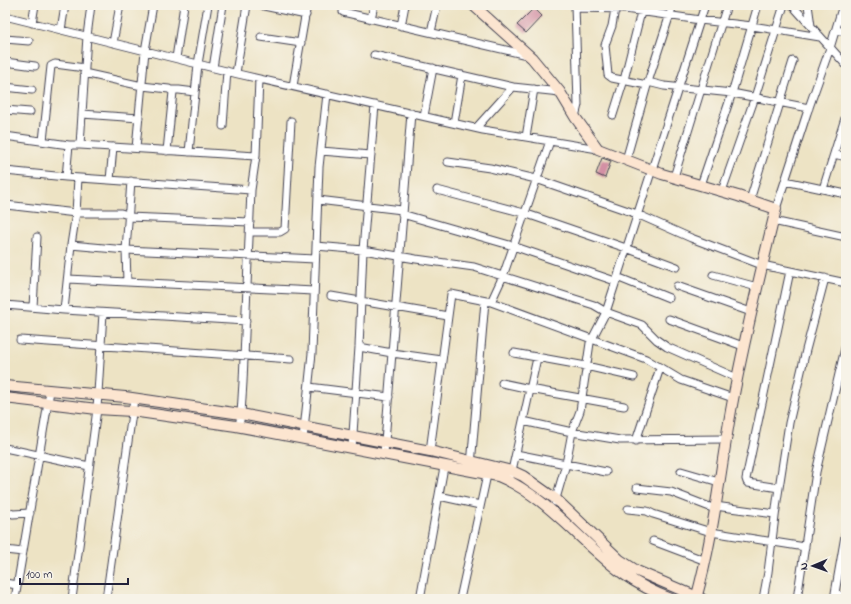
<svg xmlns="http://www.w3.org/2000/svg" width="851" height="604" viewBox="0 0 851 604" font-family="'Indie Flower',sans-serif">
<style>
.building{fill:#d390a4}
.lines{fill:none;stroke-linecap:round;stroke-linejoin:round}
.street-casing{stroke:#403f50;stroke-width:9}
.secondary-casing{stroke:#403f50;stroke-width:12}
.street{stroke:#fff;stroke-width:7}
.secondary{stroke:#fce5d0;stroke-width:10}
</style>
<rect width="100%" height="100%" fill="#f7f3e8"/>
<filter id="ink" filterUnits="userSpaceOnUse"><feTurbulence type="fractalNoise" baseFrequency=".025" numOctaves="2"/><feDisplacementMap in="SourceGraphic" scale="8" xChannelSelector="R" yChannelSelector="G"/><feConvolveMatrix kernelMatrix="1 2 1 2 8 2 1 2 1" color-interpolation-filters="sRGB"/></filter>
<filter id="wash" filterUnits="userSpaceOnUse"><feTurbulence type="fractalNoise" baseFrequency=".012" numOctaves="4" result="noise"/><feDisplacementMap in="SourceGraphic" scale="16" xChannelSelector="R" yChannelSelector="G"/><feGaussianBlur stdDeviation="0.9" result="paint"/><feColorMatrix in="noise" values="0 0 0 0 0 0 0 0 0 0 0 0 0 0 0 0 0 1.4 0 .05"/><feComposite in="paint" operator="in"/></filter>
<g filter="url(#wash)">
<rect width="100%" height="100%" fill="#ede3c4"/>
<g id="blocks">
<path class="building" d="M534,8L542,16L526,33L517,25Z
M602,158L611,161L605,178L596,174Z"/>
</g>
</g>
<g filter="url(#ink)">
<use href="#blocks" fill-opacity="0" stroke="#403f50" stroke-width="1"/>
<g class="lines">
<defs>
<path id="street" d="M91,5L87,36L80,145H69L66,177L251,190L243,382L241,414L239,427
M344,5L343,12L527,55
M673,5L648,82L664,86L732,93L809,108
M705,5L606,312L642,325L657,340L667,347L737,378
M792,5L846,65
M808,5L811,26
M264,6L306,15
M575,8L625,9L700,20L752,26L820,37
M615,9L612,26L605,45L608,75L612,78L647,85
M5,12L6,5
M5,16L238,74L483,130L598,149
M371,19L374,5
M32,23L35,5
M401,26L405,5
M61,30L65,5
M836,30L846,32
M431,32L437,5
M261,37L301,43
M5,39L29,41
M113,43L120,5
M374,55L513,87L476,128
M176,58L184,5
M5,62L35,66
M213,68L223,5
M84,73L142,86L169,89L173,92L167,151
M236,73L247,5
M293,86L307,5
M5,87L32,90
M513,87L560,92
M171,90H179L195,92
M5,110L30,112
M82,114L139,118
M613,115L624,80L641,12
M424,116L433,68
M575,117L578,105L575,5
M454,123L462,75
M223,126L227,71
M5,136L69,145
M526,137L534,89
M43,141L51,66L55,64L85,68
M80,145L256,156L251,190
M136,148L145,51L153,5
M321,151L371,155
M189,152L198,64L208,5
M834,154L846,157
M256,156L259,79
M626,160L648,82
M448,162L490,168L536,179L637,214L691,238L762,265L846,283
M5,171L66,177
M674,177L727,5
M78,178L76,213L71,245L126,250L127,282L314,291
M110,180L113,147
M131,181L126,250L315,259
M785,181L846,194
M701,185L732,93L758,5
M823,189L846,115
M437,190L524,213L626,248L677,267
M722,191L755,97L784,5
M318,200L402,210
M750,200L793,61
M6,205L76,213H121L128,215
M776,209L807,113L830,48L843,5
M402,214L513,246L615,281
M128,217L250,222
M773,221L846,237
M250,232H280L285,229L291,121
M71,245L64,310L246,321
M316,246L363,250L416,259L474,267L594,305L606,312L590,343L580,411L572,432L566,464L555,502
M713,275L757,287
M617,277L669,298
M68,279L127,282
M677,286L751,312
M331,296L448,316
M491,302L646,359L681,380L733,398
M5,305L64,310
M33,307L37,237
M669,319L743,346
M20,340L291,359
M359,347L392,353L442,360
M514,353L586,366L634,377
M502,383L530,389L624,406
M309,387L389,397
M523,421L572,432L620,440L726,439
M303,439L312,353L319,167L327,94
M636,441L660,368
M5,448L89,466
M352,448L359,347L363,250L375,105
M430,451L451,294L491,302L503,276L550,141
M384,454L411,113
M516,454L606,472
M471,465L485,301
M681,471L719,482
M511,475L537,358
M637,488L671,492L715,509
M779,488L748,483L747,482L746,479L790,271
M439,496L480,505
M715,506L775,514
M628,509L647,511L653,514L711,532L805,547
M5,511L13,514L30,513
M846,530L835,593L846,597
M653,541L706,561
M5,550L23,552
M5,583L17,585
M15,599L50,391
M72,599L97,409L103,313
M106,599L134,399
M420,599L444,467
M460,599L487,475
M763,599L768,572L777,501L789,423L806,350L825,278
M797,599L816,472L846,344"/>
<path id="secondary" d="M473,5L532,58L560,92L575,117L598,149L662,174L738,196L776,209C760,274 744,339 732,405C720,470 714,535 696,599
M5,386L125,397L241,414L430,451L512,471L523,476L557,500L620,560L637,571L702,599
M5,398L97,409L132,411L236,426L498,476C549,497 581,544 625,575C639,585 656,593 671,599"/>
</defs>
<use href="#street" class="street-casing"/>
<use href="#secondary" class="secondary-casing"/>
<use href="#street" class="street"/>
<use href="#secondary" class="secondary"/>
</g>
</g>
<rect width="851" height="604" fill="none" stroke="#f7f3e8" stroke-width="20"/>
<g transform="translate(813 566) rotate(268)" stroke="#f7f3e8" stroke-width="3" paint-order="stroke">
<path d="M0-3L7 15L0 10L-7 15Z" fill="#22223b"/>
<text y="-6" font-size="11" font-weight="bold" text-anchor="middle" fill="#22223b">N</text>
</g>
<path d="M20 578v6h108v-6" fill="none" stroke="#22223b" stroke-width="2"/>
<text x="26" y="578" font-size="12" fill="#22223b" stroke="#f7f3e8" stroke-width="3" paint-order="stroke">100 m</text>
</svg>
